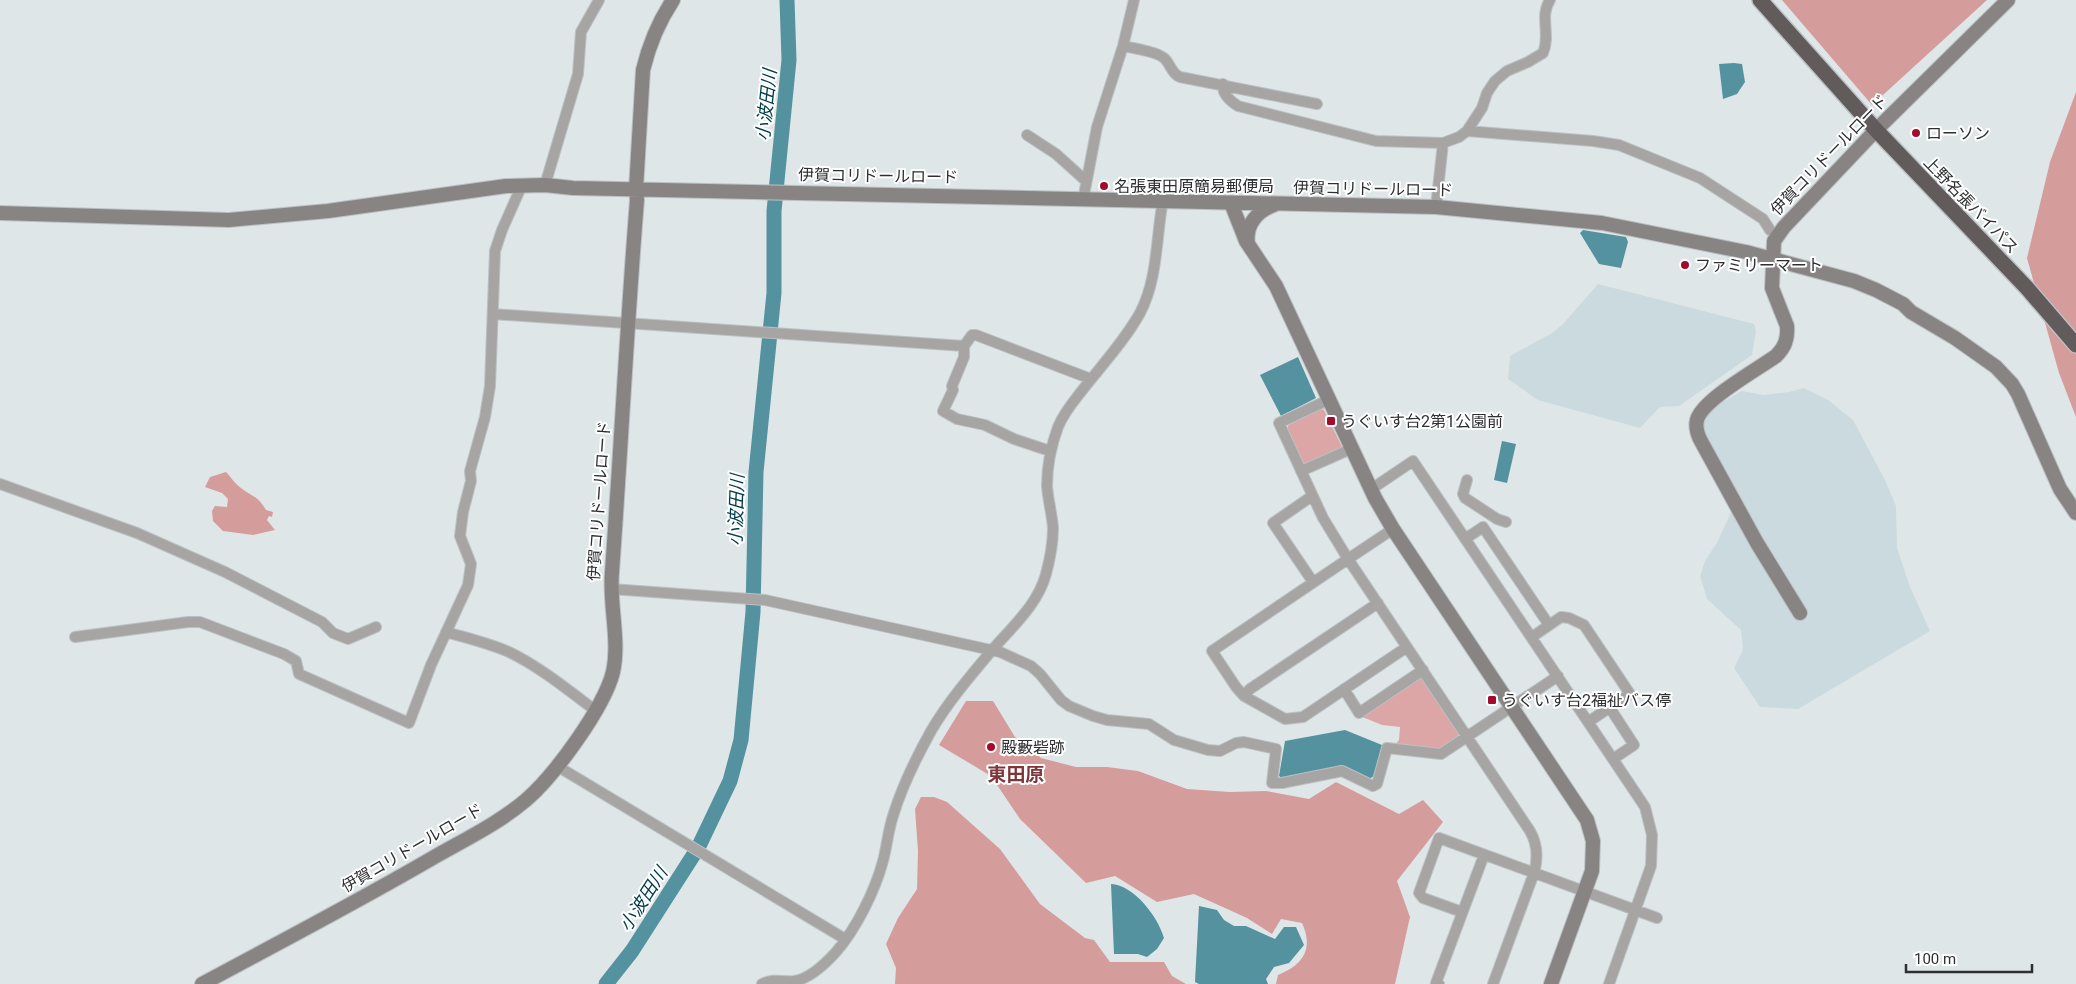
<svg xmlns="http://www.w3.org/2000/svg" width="2076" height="984" viewBox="0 0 2076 984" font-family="Roboto,'Noto Sans JP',sans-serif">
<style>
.built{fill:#cbdade}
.green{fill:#dca6a6}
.forest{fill:#d59c9c}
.water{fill:#5492a0}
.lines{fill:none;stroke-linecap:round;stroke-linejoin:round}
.river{stroke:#5492a0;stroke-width:15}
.street-casing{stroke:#bbc1c3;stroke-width:12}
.secondary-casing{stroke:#bbc1c3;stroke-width:16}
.highway-casing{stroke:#bbc1c3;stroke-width:18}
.street{stroke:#a7a4a4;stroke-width:10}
.secondary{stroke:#898484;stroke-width:14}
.highway{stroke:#615b5b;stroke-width:15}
.poi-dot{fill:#a50a2d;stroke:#fff;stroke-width:2}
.labels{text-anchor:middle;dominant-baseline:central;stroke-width:4;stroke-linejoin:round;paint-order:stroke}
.poi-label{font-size:16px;fill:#2d2f30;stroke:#fff;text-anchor:start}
.street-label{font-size:16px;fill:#2d2f30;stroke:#fff}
.water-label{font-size:18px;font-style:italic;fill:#003c47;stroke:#fff}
.quarter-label{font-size:19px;font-weight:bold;fill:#7e363a;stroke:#fff}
</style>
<rect width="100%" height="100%" fill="#dfe6e8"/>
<path class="built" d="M1598,284L1754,324L1756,331L1752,355L1679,406L1660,407L1640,428L1538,400L1508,379L1510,356L1552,333L1563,324Z
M1804,388L1828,400L1853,420L1885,480L1896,506L1897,548L1910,587L1930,631L1798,709L1760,707L1734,668L1743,650L1741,630L1707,599L1700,576L1705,561L1718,541L1736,501L1701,427L1705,418L1716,406L1742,391L1763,395L1789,392Z"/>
<path class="green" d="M1320,408L1324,410L1342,447L1341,450L1306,466L1302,463L1287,430L1289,423Z
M1417,677L1423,678L1459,731L1458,738L1440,751L1394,746L1399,740L1400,727L1382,725L1360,716Z"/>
<path class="forest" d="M1782,0H1987L1872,105Z
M2076,92V417L2059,373L2027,258L2050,162Z
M226,472C231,477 235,484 241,488C252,497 257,495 266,510L273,512L272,517L269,516L267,520L275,530L253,535L223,531L213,521L212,511L215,506L227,507L228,499L222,493L205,487L210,477Z
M966,701H993L1015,737L1041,758L1076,767H1107L1138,771L1187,789L1230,792L1266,791L1309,799L1336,782L1399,814L1423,800L1443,822L1397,881L1410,917L1395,984H1276L1278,975C1303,965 1314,949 1302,923L1281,919L1272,934L1247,918L1194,894L1157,902L1115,876L1086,883L1020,819L991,776L939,745Z
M921,797H934L947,802L1000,849L1040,904L1085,938L1094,940L1110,962H1164L1172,976L1186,984H895L896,968L886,944L898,918L917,889L918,851L915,809Z"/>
<path class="water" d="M1734,63L1742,64L1745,82L1737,94L1723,99L1719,64Z
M1583,230L1626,237L1628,242L1621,268L1599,264L1580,233Z
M1298,357L1316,398L1281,416L1260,375Z
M1502,441L1516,444L1507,483L1494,480Z
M1345,730L1382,745L1374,776L1369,779L1342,767L1283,779L1279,776L1285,741Z
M1111,884C1134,885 1158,917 1164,938L1157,949L1147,957L1138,954H1114Z
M1199,906L1217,910L1224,920L1234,926H1246L1275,939L1284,927H1296L1304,945L1289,963L1274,967L1266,979L1268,984H1199L1195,982Z"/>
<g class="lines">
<path class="river" d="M606,984L632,951L698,848L730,781L741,740L753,612L756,472L774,293V211L789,60L787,0"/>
<defs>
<path id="street" d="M1123,46C1133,48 1159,52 1165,59C1171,65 1171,73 1180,77L1317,104
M1223,84C1222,94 1230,101 1238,106L1376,141L1443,143L1459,137L1467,131L1482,108L1487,93L1495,81L1507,71L1528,62L1543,53C1551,35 1539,16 1550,0
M1467,131L1593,141L1619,145L1700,178L1763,219L1770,230
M1027,135L1056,154L1086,181
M545,185L578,74L581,32L599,0
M1083,200L1097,127L1123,46L1134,0
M1436,207L1443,143
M493,314L964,346
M1328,400L1279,423L1323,518L1348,559L1212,651L1236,687L1244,696L1285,719L1303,717L1407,647
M1050,451L1014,439L985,425L957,419L943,411L953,390L952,386L964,357V346L972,335H976L1091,379
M1301,471L1351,449
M1467,480L1463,494L1465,498L1497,519L1506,522
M0,484L137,533L225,572L322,622L333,633L348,639L376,627
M1370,490L1413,461L1645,807L1652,835L1651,866L1609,984
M1312,496L1273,523L1313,582
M1393,529L1348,559L1530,831C1538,845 1538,859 1534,873L1493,984
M1465,539L1483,527L1549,625
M611,589L765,600L1000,652L1031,666L1040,674L1061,700L1069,706L1093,716L1107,720L1149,724L1174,740L1208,750L1220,751L1236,743L1244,742L1276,749L1272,783H1282L1342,771L1373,786L1377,784L1387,748L1441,754L1558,676
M446,632C467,638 489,643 509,652C540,667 568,690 596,711
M75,637L188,622H200L284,654L296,661L299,674L409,723L431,665L468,585L471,564L460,536L463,512L471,481L470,471L485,417L490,386L495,251L502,230L522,185
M1532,637L1561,617L1569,618L1584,625L1630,694L1588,722
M1344,689L1359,713L1423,670
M1244,696L1250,689L1378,603
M1610,708L1634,745L1613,759
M557,766L845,939
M1462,912L1423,898L1419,893L1439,838L1657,918
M762,984C773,978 783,982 794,981C810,979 826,963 836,952C856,929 875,891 883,861C887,846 888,831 893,816C902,786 916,758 931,731C948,702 971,675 993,649C1013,626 1038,604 1046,574C1050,559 1053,543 1053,528C1052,514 1048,500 1047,486C1047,466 1051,446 1058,427C1064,412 1074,401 1084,388C1103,364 1125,340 1140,313C1158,279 1156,237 1163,200
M1439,984L1436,983L1484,855"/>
<path id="secondary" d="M1231,203L1246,241L1276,286L1375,498L1393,529L1587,820L1593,841L1592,871L1551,984
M0,213L229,220L328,211L506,186L545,185L573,188L1436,207L1602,223L1746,252L1854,281L1876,290L1903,304L1911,312L1955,338L1996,367L2012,384L2018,394L2060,489L2076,513
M1248,244C1245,225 1257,211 1274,205
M1800,613L1757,543L1702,443C1698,436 1695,428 1697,420C1702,400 1758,369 1776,356C1785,347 1788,339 1787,326L1772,288L1774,241L1784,227L1876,130L2008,0
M202,984C280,942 359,901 436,856C466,839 499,823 526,800C554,776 604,708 613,672C620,639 609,605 612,572C621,448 627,324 637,200L636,189L643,70C649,45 659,21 673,0"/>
<path id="highway" d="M1760,0L1876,130L2027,288L2076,345"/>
</defs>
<use href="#street" class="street-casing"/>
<use href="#secondary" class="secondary-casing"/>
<use href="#highway" class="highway-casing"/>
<use href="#street" class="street"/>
<use href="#secondary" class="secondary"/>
<use href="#highway" class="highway"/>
</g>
<g class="poi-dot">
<circle cx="1916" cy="133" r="5"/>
<circle cx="1104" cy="186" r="5"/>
<circle cx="1685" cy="265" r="5"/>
<rect x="1326" y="416" width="10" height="10" rx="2.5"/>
<rect x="1487" y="695" width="10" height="10" rx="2.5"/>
<circle cx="991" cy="747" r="5"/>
</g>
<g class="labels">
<g class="poi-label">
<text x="1926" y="133">ローソン</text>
<text x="1114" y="186">名張東田原簡易郵便局</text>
<text x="1695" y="265">ファミリーマート</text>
<text x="1341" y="421">うぐいす台2第1公園前</text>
<text x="1502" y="700">うぐいす台2福祉バス停</text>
<text x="1001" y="747">殿藪砦跡</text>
</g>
<g class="street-label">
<text transform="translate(1829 155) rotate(-46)">伊賀コリドールロード</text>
<text transform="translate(878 176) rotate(1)">伊賀コリドールロード</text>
<text transform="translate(1373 189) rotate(1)">伊賀コリドールロード</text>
<text transform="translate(1971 205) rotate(46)">上野名張バイパス</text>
<text transform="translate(599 501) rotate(-86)">伊賀コリドールロード</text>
<text transform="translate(412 848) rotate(-30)">伊賀コリドールロード</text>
</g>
<g class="water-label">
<text transform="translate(766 105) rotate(-84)">小波田川</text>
<text transform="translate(736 510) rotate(-88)">小波田川</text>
<text transform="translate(643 899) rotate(-57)">小波田川</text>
</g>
<g class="quarter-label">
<text x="1016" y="774">東田原</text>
</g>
</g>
<path d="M1906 964v8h126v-8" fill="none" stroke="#2d2f30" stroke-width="2.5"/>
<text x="1914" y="964" font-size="15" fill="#2d2f30" stroke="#ffffff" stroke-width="4" paint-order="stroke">100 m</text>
</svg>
